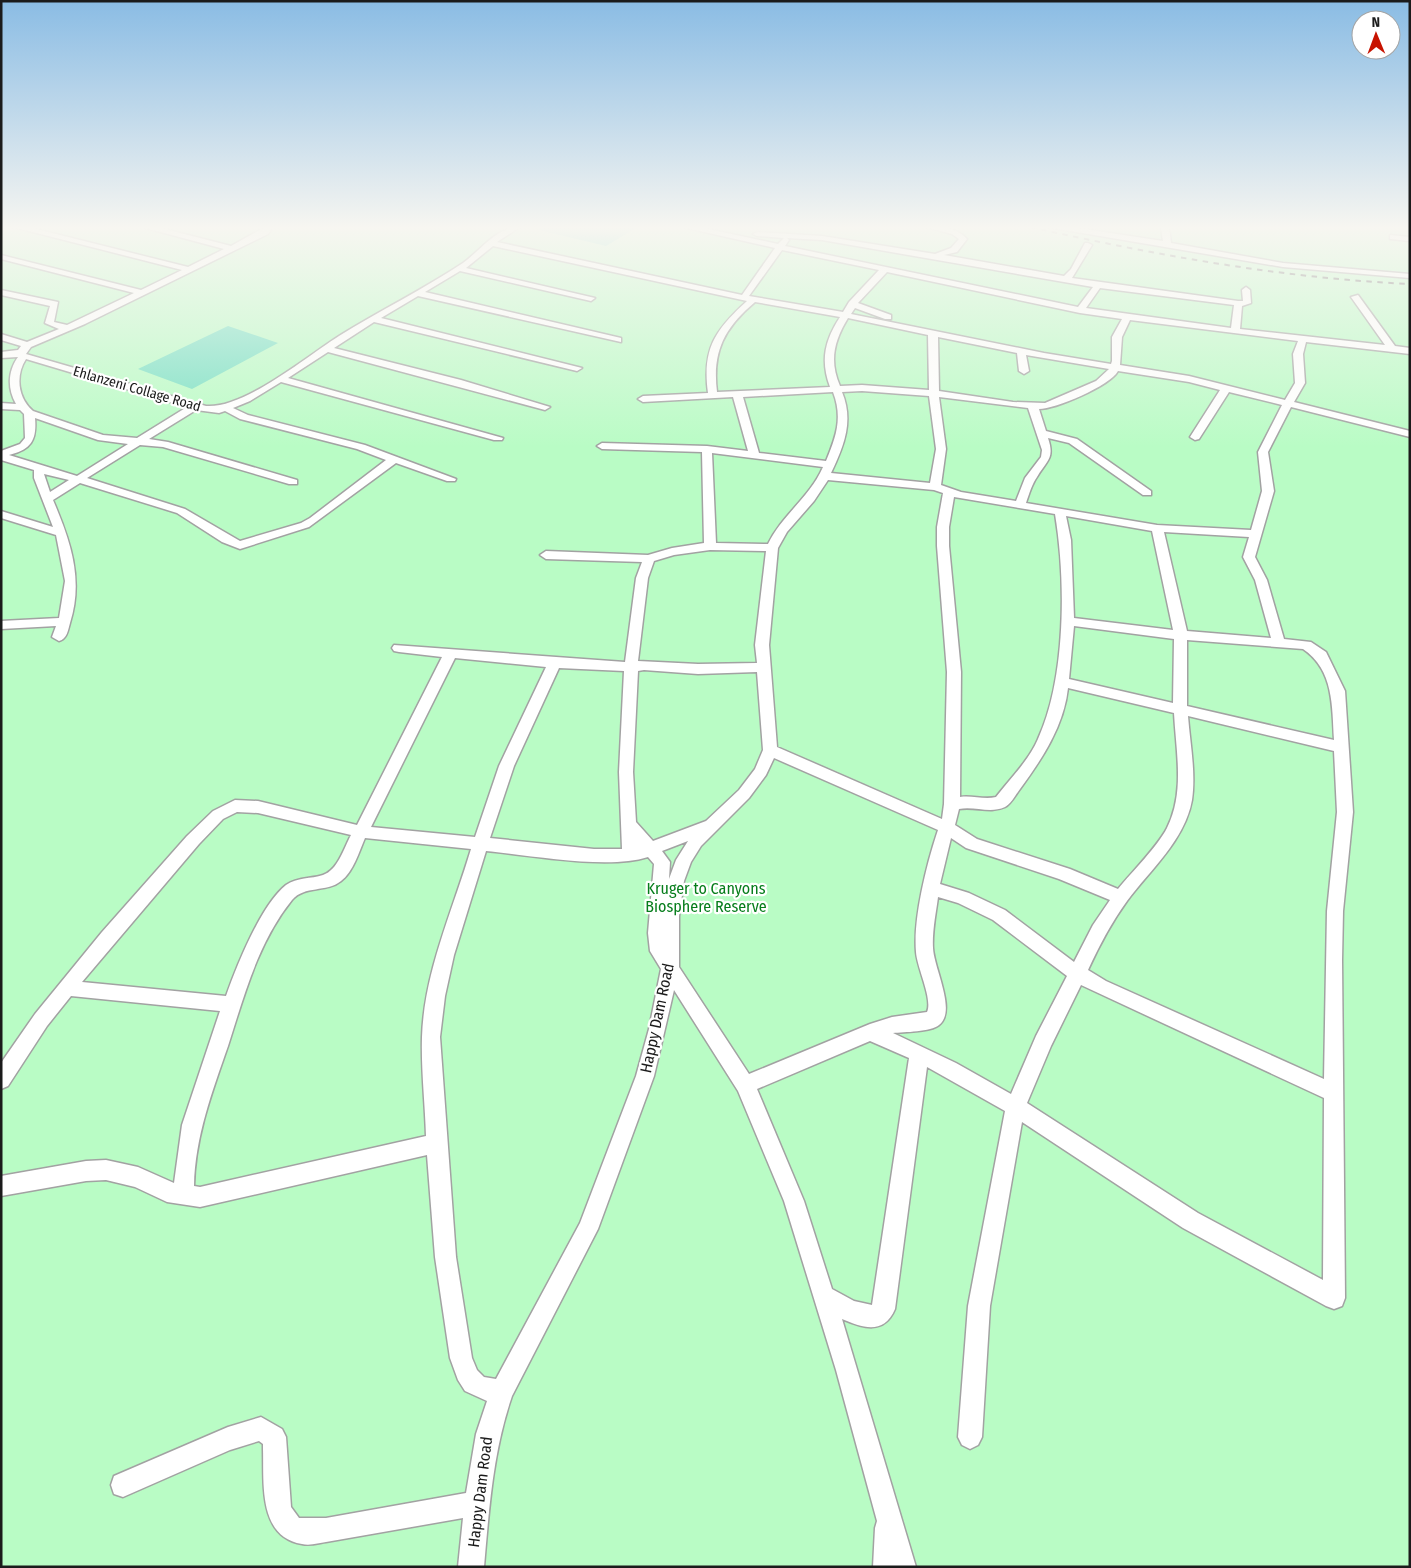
<svg xmlns="http://www.w3.org/2000/svg" width="1411" height="1568" viewBox="0 0 1411 1568" font-family="'Fira Sans Condensed',sans-serif">
<style>
.park{fill:#b9fcc5}
.pitch{fill:#79e1c3}
.lines{fill:none;stroke-linecap:round;stroke-linejoin:round}
.minor-casing{stroke:#a2a2a2;stroke-width:3}
.minor{fill:#fff;fill-rule:evenodd}
.rail{stroke:#696969;stroke-width:2;stroke-dasharray:5.5 5.5;stroke-linecap:butt}
.labels{text-anchor:middle;dominant-baseline:central;stroke-width:4.5;stroke-linejoin:round;paint-order:stroke}
.far-street-label{font-size:14px;fill:#1b1b1b;stroke:#fff}
.park-label{font-size:16px;fill:#067d1b;stroke:#fff}
.street-label{font-size:16px;fill:#1b1b1b;stroke:#fff}
</style>
<rect width="100%" height="100%" fill="#eeeae0"/>
<path class="park" d="M1,227H1410V1567H1Z"/>
<path class="pitch" d="M544,227H633L636,228L606,246L539,230Z
M228,326L278,343L192,389L138,369Z"/>
<g class="lines">
<defs>
<path id="minor" d="M13,227H28L188,267L224,249L142,227H157L231,246L265,227H273L268,234L85,324L31,347L26,354L206,406C244,409 306,357 339,336C379,311 424,289 463,263C481,250 496,227 520,227L497,242L742,295L775,248L682,227H699L778,244L784,238L757,236L753,234L757,232L822,236L935,254L951,248L959,239L952,234L926,227C942,227 956,227 967,239L957,252L944,255L1064,276L1071,269L1085,243H1088L1092,245L1072,278L1238,301H1243L1242,290L1246,287L1250,290L1251,303L1242,306L1240,329L1385,345L1351,297L1358,295L1395,346L1410,348V354L1306,342L1303,354L1305,383L1294,402L1410,431V437L1291,407L1268,452L1274,491L1255,557L1267,580L1284,639L1311,642L1326,652L1345,691L1353,812L1343,911L1342,960L1345,1298L1342,1306L1334,1309L1326,1306L1183,1228L1022,1122L990,1306L982,1437L978,1445L970,1449L962,1445L958,1437L968,1306L1005,1111L927,1067L895,1309C884,1335 863,1328 842,1319L916,1567H873L875,1528L877,1521L836,1370L784,1201L738,1091L674,990L654,1076L598,1229L512,1396C493,1451 489,1509 484,1567H458L463,1518L326,1542C319,1543 310,1546 302,1544C258,1537 264,1483 263,1449V1444L259,1441L230,1450L123,1497L114,1494L111,1485L114,1476L228,1427L261,1417L282,1429L286,1437L291,1507L299,1518H326L466,1493L476,1434L487,1401L465,1391L458,1380L450,1358L435,1257L427,1155L200,1207L167,1202L135,1187L106,1180L86,1181L1,1196V1176L86,1161L106,1160L138,1167L174,1183L182,1125L220,1011L71,996L47,1026L8,1086L1,1089V1063L35,1014L102,932L187,836L213,811L235,800L258,801L357,825L442,657L399,652L394,651L392,648L394,645L625,662L636,578L642,562L546,559L540,555L546,551L648,555L672,548L704,543L702,452L602,449L597,446L602,443L707,446L748,451L733,397L643,402L638,399L643,396L708,393C702,349 715,330 747,301L493,246L466,268L595,298L591,301L460,271L425,292L621,338V342L418,296L381,318L582,368L577,371L374,322L334,348L461,380L550,407L545,410L328,352L288,378L503,438L502,440H494L281,382L250,401L233,408L248,415L365,445L456,479L455,481H447L396,463L309,527L240,549L222,542L177,513L80,483L53,500C70,540 84,579 70,623C68,630 67,639 59,641L52,637L56,626L1,629V621L59,618L65,581L56,535L1,518V511L53,527L34,478V470L1,460V451L20,444L25,438L24,414L20,410L1,409V403L16,404C7,388 8,371 18,357L1,358V352L18,350L21,346L1,340V334L27,342L59,329L45,323L50,306L1,295V290L58,302L54,322L67,325L134,293L1,259V255L141,290L182,270ZM787,238L822,240L1093,287L1078,307L785,246L789,240ZM782,250L879,270L849,302L843,312L749,296ZM887,272L1080,313L1122,319L1112,337V361L1111,364L1044,353L851,314L855,308L885,319H891V315L858,303ZM1100,288L1234,305L1231,328L1086,308ZM755,302L840,317C825,340 820,360 830,387L717,392C712,352 724,328 755,302ZM848,318L928,335L929,390L862,385L840,386C829,361 834,341 848,318ZM1130,320L1298,341L1293,354L1295,383L1285,400L1189,376L1120,365L1122,337ZM938,337L1017,353L1019,371L1024,374L1029,371L1026,355L1109,369L1096,381L1045,403L1013,402L939,391ZM26,359L187,407L137,438L103,435L33,411C18,398 15,376 26,359ZM1118,371L1189,382L1220,390L1190,437L1195,440L1199,439L1229,392L1282,405L1258,452L1262,491L1251,530L1157,525L1026,503C1029,494 1032,484 1037,477C1047,460 1055,459 1048,438L1069,443L1143,495H1151V491L1077,439L1046,431L1039,409C1055,409 1110,386 1118,371ZM862,391L929,396L936,449L930,483L831,473C844,446 854,421 842,392ZM833,392C843,418 836,437 826,461L759,453L743,397ZM939,397L1028,408L1042,450L1041,457L1025,478L1016,501L961,492L941,485L946,449ZM196,410L219,413L225,411L240,419L357,449L386,460L310,518L301,523L240,541L185,509L87,478L140,445L163,447L289,484H297V480L168,442L149,439ZM35,418L98,440L128,444L77,476L9,455C31,450 37,440 35,418ZM712,453L823,467C810,497 782,515 768,544L716,543ZM44,474L69,480L50,492ZM828,480L934,490L943,493L937,527V546L947,672L944,804L942,819L777,747L769,645L778,548L787,532L814,501ZM954,497L1055,514C1066,580 1066,678 1038,739C1029,760 1010,779 996,797C984,800 972,795 960,797L961,672L949,546V527ZM1066,516L1152,531L1173,630L1074,618L1071,540ZM1164,532L1249,537L1243,557L1255,580L1271,638L1187,631ZM710,550L766,551L755,645L757,663L698,664L638,661L648,578L654,561L674,555ZM1074,626L1174,639L1173,703L1069,679ZM1187,640L1303,649C1334,670 1332,706 1334,740L1187,706ZM455,658L546,667L499,766L475,837L371,827ZM559,668L624,671L619,772L622,849H594L490,838L514,766ZM644,670L698,674L757,672L763,750L755,769L739,790L706,821L653,841L636,822L633,772L638,671ZM1068,688L1174,713C1176,752 1185,792 1167,828C1158,846 1132,872 1118,889L1070,869L977,839L955,825L959,809C975,806 990,814 1005,807C1011,804 1016,794 1020,789C1042,759 1064,726 1068,688ZM1188,716L1334,751L1337,812L1327,911L1324,1079L1106,981L1088,970C1099,946 1111,923 1127,901C1150,870 1185,840 1192,800C1196,773 1190,743 1188,716ZM774,758L938,830C927,863 913,918 916,952C917,968 933,999 927,1012L892,1017L870,1024L749,1074L679,967V916L684,881L691,862L701,846L749,798L766,775ZM237,812L258,813L351,835C344,848 338,870 323,875C311,879 297,877 286,885C261,905 237,965 226,996L82,982L199,844L223,819ZM365,838L471,849C453,910 424,972 422,1037C421,1069 425,1103 426,1136L200,1187L194,1186C195,1137 212,1092 228,1046C244,996 258,942 292,900C305,885 326,893 341,881C353,872 359,852 365,838ZM951,838L966,848L1059,879L1110,900L1093,925L1074,962L1005,910L969,893L940,884ZM688,841L676,860L669,879L670,862L662,851ZM486,851C530,855 608,870 648,857L654,864L648,933L650,951L661,969L649,1029L636,1076L580,1223L496,1379L484,1377L477,1370L472,1358L456,1257L440,1037L445,996L454,955ZM938,897L958,903L993,920L1067,976L1036,1036L1011,1094L956,1063L893,1033C904,1032 931,1032 939,1025C957,1011 934,969 933,948C932,931 936,913 938,897ZM1081,985L1324,1098L1323,1280L1198,1213L1027,1103L1051,1046ZM870,1041L909,1058L872,1305L854,1301L832,1289L804,1201L757,1089Z
M1047,227H1071L1163,241L1161,227H1169L1171,243L1283,263L1410,274V278L1283,267Z
M1390,235L1410,237V241L1390,239Z"/>
</defs>
<use href="#minor" class="minor-casing"/>
<use href="#minor" class="minor"/>
<path class="rail" d="M1030,227C1156,255 1281,278 1410,284"/>
</g>
<linearGradient id="sky" x2="0" y2="1"><stop stop-color="#8abce4"/><stop offset="0.51" stop-color="#f7f6f1"/><stop offset="1" stop-color="#f7f6f1" stop-opacity="0"/></linearGradient>
<rect width="1411" height="447" fill="url(#sky)"/>
<g class="labels">
<g class="far-street-label">
<text transform="translate(137 389) rotate(16)">Ehlanzeni Collage Road</text>
</g>
<g class="park-label">
<text x="706" y="888">Kruger to Canyons<tspan x="706" dy="18">Biosphere Reserve</tspan></text>
</g>
<g class="street-label">
<text transform="translate(657 1018) rotate(-78)">Happy Dam Road</text>
<text transform="translate(480 1492) rotate(-83)">Happy Dam Road</text>
</g>
</g>
<rect width="1411" height="1568" fill="none" stroke="#1b1b1b" stroke-width="5"/>
<g transform="translate(1376 35) rotate(359)"><circle r="24" fill="#ffffff" stroke="#a4a4a4"/>
<path d="M0-4L9 19L0 12L-9 19Z" fill="#c71300"/>
<text y="-8" font-size="14" font-weight="bold" text-anchor="middle" fill="#1b1b1b">N</text>
</g>
</svg>
